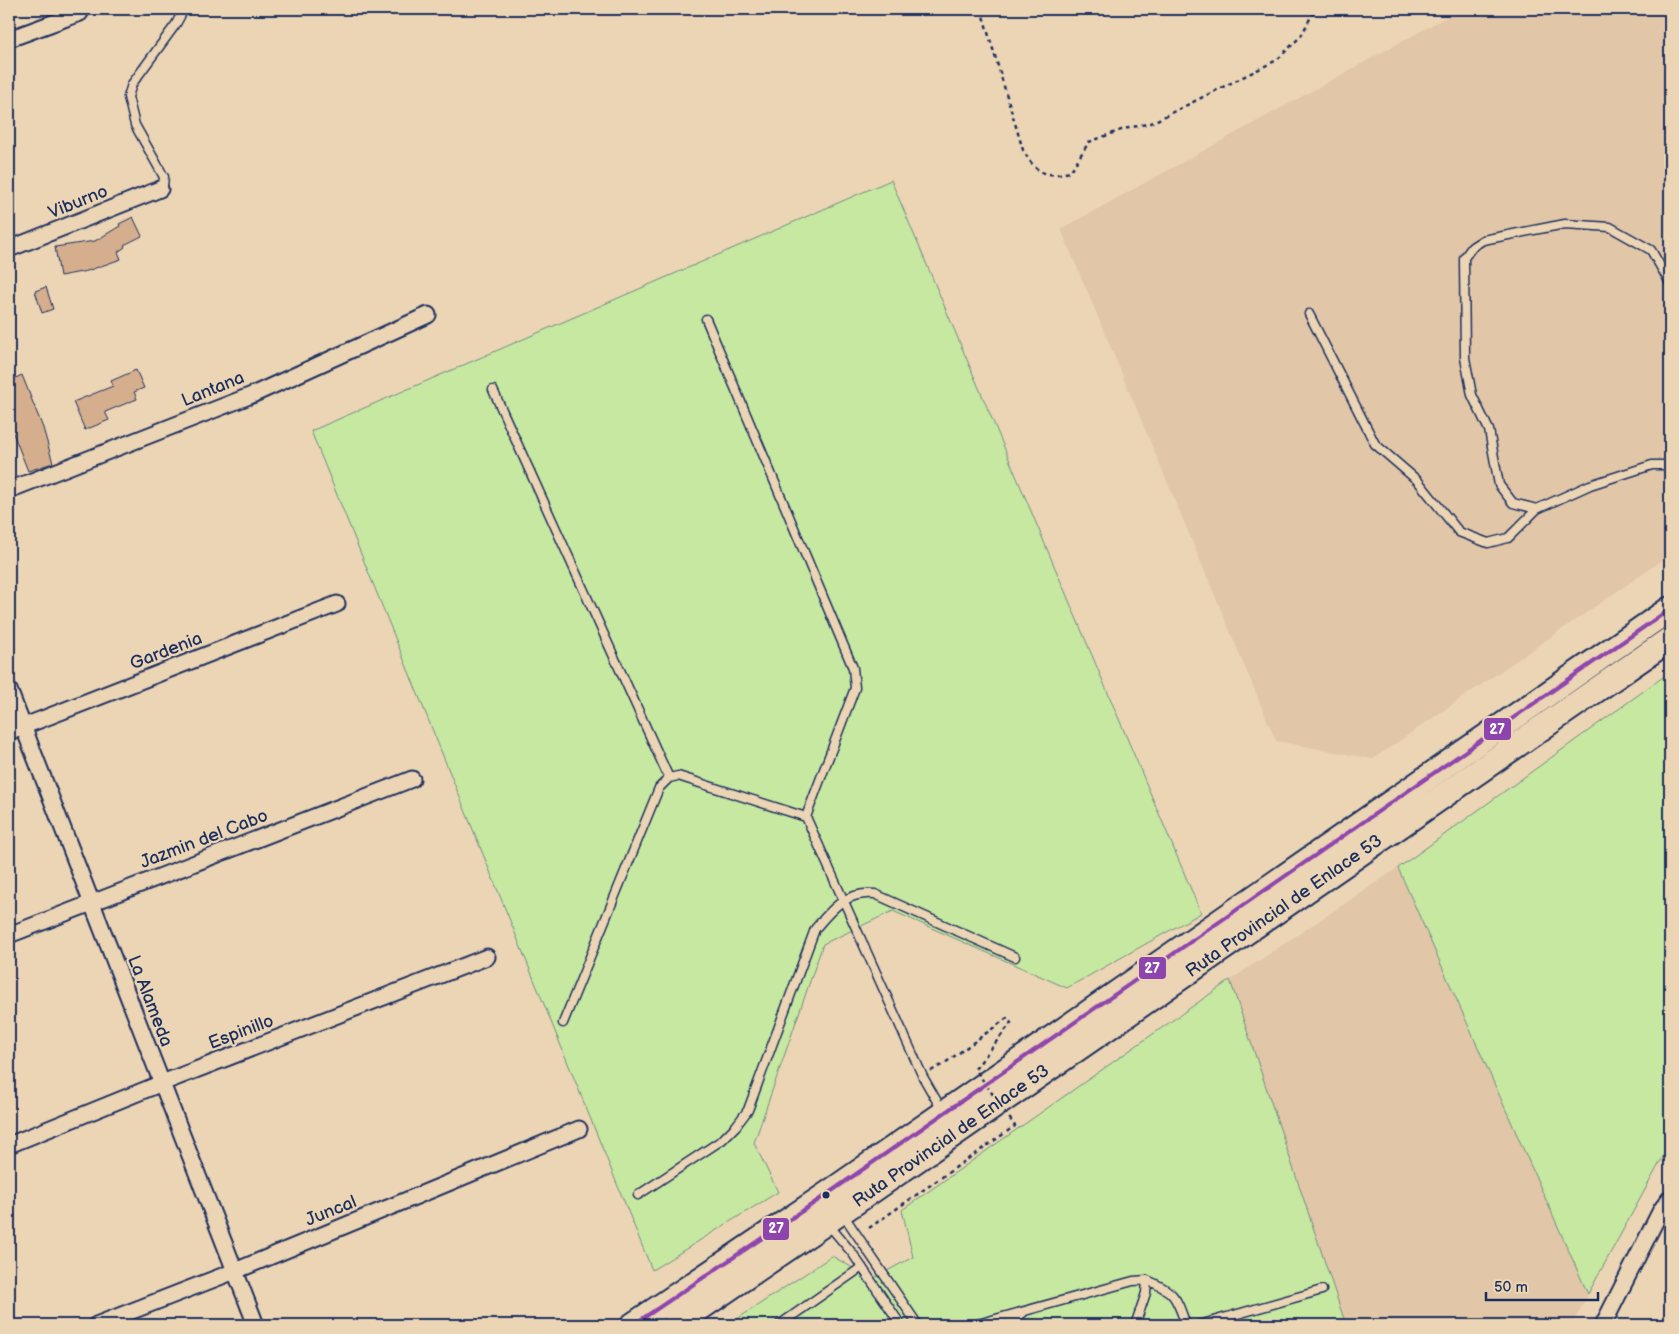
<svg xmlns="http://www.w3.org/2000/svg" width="1679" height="1334" viewBox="0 0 1679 1334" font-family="'Balsamiq Sans',sans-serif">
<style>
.built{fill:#e1c6a8}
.green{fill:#c6e8a1;stroke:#708c80}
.building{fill:#d5ae8e;stroke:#1b2f5e}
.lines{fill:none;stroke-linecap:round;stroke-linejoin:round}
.service-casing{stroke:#1b2f5e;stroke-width:11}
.minor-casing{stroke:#1b2f5e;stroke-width:19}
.primary-casing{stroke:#1b2f5e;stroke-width:28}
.path{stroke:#1b2f5e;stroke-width:2.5;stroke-dasharray:4 4;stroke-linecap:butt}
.service{stroke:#ecd5b5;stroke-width:8}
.minor{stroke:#ecd5b5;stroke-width:15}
.primary{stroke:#ecd5b5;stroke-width:24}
.path-bridge{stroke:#1b2f5e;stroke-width:2.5;stroke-dasharray:4 4;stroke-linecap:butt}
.bus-1-casing{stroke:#ecd5b5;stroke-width:8}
.bus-1{stroke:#8e44ad;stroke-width:4}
.bus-dot{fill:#1b2f5e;stroke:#ecd5b5;stroke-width:2}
.labels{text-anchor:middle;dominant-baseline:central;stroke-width:4.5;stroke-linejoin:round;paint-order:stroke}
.street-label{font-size:18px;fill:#1b2f5e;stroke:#ecd5b5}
.line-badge{stroke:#ecd5b5;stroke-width:2}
.badge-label{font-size:14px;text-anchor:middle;font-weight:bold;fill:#fff}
</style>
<rect width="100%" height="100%" fill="#ecd5b5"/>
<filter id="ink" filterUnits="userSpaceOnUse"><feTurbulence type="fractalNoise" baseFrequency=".02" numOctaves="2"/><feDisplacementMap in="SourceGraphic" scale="10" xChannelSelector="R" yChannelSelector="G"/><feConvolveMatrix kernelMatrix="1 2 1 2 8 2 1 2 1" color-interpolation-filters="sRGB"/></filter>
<g filter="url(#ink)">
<path class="built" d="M1461,9H1670V555L1373,759L1276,741L1061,229Z
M1398,868L1588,1294L1572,1325H1341L1230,980Z"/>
<path class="green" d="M891,180L1201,913L1067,988L893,911L823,944L754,1143L778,1192L652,1270L311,431Z
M1670,672V1144L1588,1294L1398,868Z
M1230,980L1346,1325H728L832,1256L872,1279L913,1257L902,1210Z"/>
<path class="building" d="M133,217L142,236L124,245L125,247L118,252L121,259L87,271L60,276L55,247L95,241L120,226L119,224Z
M46,287L53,309L42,313L35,291Z
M136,370L144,388L134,392L137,399L105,412L109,420L85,430L73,402L113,386L111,381Z
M22,375L43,428L53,463L28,471L9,423V381Z"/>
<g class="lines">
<defs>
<path id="service" d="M160,189L163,185L164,177L135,125L128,97L132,84L176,24L184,9
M1670,283L1651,250L1610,227L1565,224L1483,240L1472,247L1464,258L1465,358L1472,395L1489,430L1499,485L1513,503L1537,509L1590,485L1652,465H1670
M1309,314L1375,444L1418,481L1459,532L1488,543L1508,538L1537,509
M706,319L853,668L855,688L806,817L923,1077L942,1110
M493,390L669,778
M563,1023L659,788L669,778L678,776L806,817
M638,1195L722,1140L736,1126L748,1110L815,929C833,908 845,892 875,894L1015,957
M842,1213L918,1325
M828,1224L853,1254L901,1325
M779,1325L862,1267
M974,1325L1133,1281L1147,1280
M1008,1325L1023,1313
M1135,1325L1146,1293L1147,1280C1176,1292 1176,1297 1186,1325
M1199,1325L1322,1290"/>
<path id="minor" d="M9,39L80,13
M9,249L160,189
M9,490L252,395L428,315
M9,690L256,1325
M9,732L337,604
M9,935L412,779
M9,1145L162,1083L487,957
M96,1325L235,1271L579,1129
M1603,1325L1661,1210L1670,1198"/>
<path id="primary" d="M633,1325L826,1195L1670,609
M675,1325L841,1212L1670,639"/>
</defs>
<use href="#service" class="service-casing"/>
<use href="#minor" class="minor-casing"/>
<use href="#primary" class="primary-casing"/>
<path class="path" d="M981,9L1023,150C1036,173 1044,178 1070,172L1089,142L1124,129L1151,123L1277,60L1301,36L1315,9
M931,1071L945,1063"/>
<use href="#service" class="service"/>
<use href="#minor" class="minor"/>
<use href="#primary" class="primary"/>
<path class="path-bridge" d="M869,1228L1015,1126L975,1069L1011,1023L1007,1018L945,1063"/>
<defs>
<path id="bus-1" d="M633,1325L826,1195L1670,609"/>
</defs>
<use href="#bus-1" class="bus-1-casing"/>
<use href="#bus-1" class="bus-1"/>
</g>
</g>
<circle class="bus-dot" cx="826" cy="1195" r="4.5"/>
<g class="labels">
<g class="street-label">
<text transform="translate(78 202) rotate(-22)">Viburno</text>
<text transform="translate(213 389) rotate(-22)">Lantana</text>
<text transform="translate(166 651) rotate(-21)">Gardenia</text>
<text transform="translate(204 839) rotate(-21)">Jazmin del Cabo</text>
<text transform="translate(1284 906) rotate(-35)">Ruta Provincial de Enlace 53</text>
<text transform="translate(150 1001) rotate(69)">La Alameda</text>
<text transform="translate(241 1032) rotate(-21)">Espinillo</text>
<text transform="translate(951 1136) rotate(-35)">Ruta Provincial de Enlace 53</text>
<text transform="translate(331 1211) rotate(-22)">Juncal</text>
</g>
</g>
<g class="line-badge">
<rect x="1483" y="717" width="29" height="24" rx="5" fill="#8e44ad"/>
<rect x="1138" y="956" width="29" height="24" rx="5" fill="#8e44ad"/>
<rect x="762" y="1217" width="28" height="24" rx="5" fill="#8e44ad"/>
</g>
<g class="badge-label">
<text x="1497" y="734">27</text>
<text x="1152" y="973">27</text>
<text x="776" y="1233">27</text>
</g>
<rect width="1679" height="1334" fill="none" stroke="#ecd5b5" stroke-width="30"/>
<rect x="15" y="15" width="1649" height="1304" fill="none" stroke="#1b2f5e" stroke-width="2" filter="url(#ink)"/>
<path d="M1486 1292v8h112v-8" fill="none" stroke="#1b2f5e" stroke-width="2.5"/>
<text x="1494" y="1292" font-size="15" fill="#1b2f5e" stroke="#ecd5b5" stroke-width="4" paint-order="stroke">50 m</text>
</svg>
